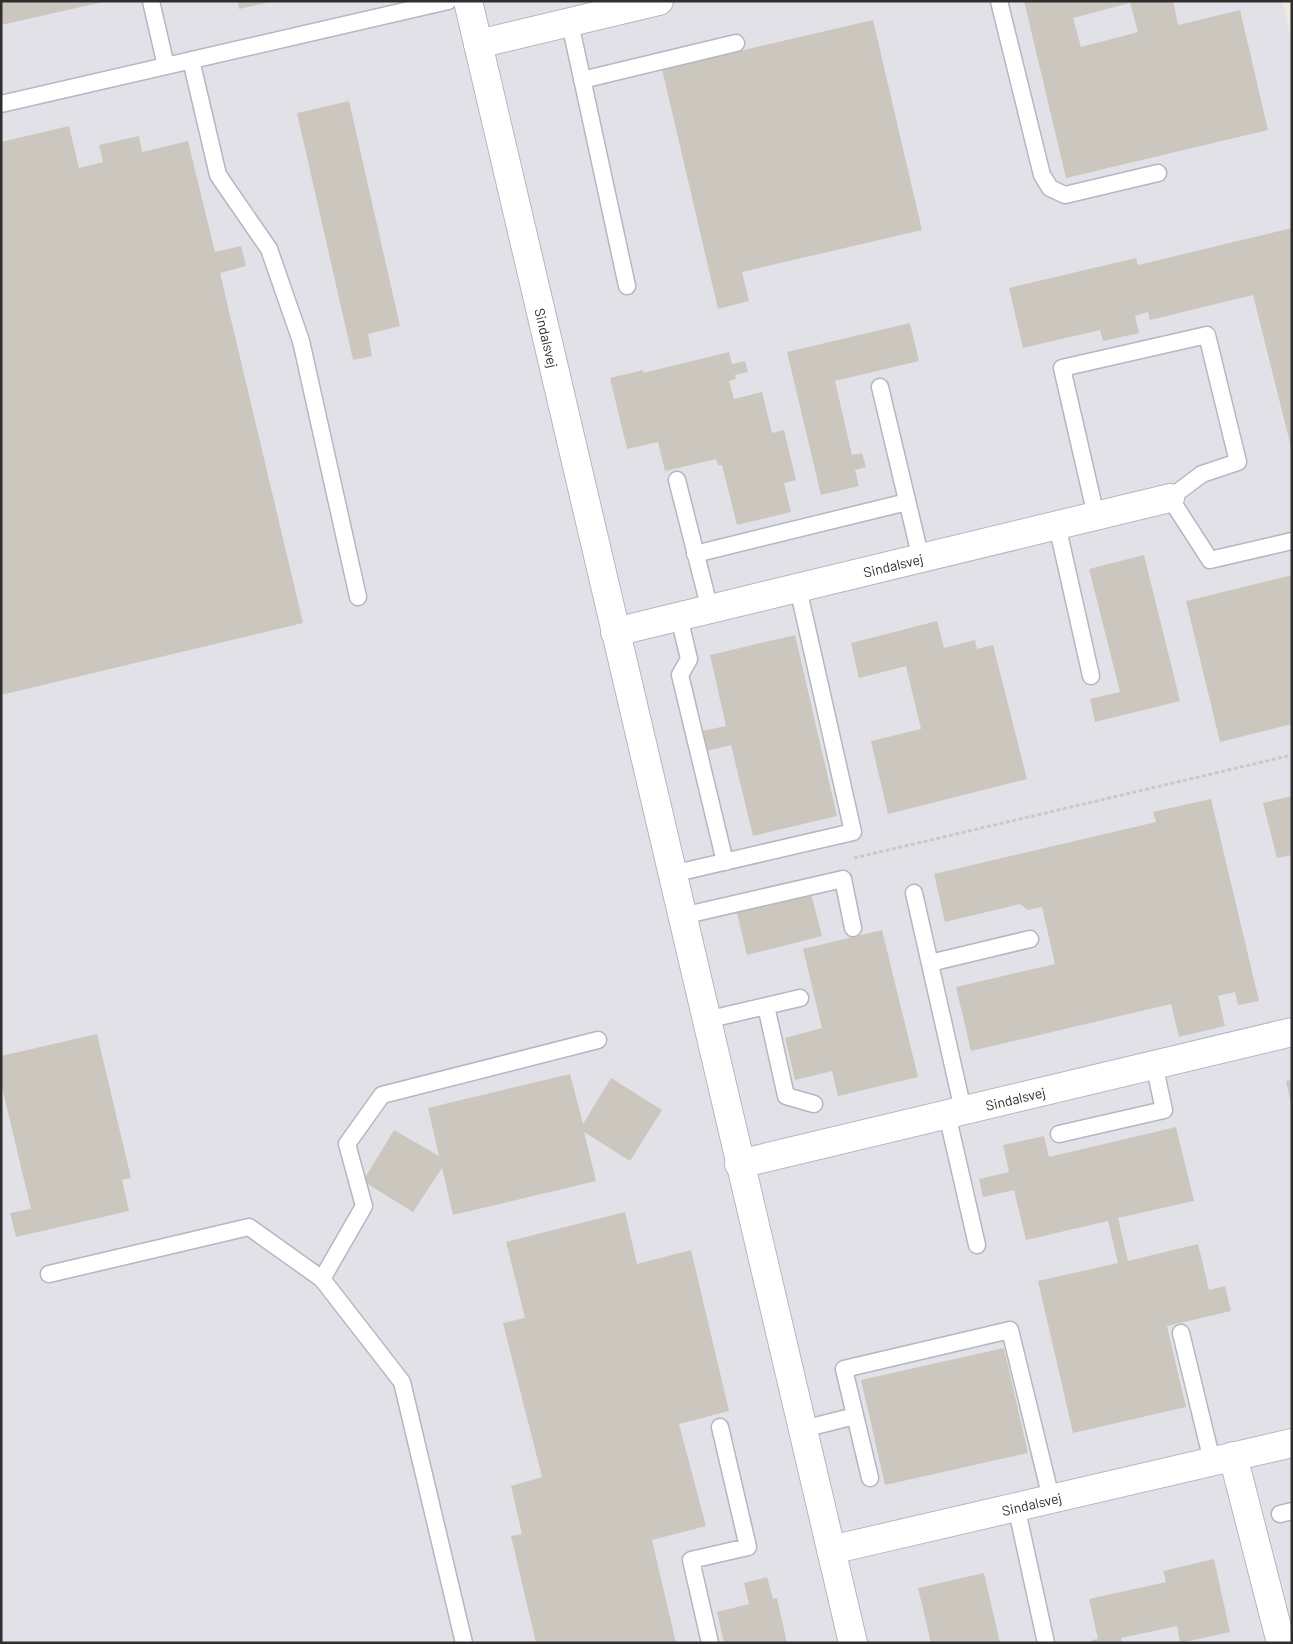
<svg xmlns="http://www.w3.org/2000/svg" width="1293" height="1644" viewBox="0 0 1293 1644" font-family="Barlow,sans-serif">
<style>
.industrial{fill:#e3e1e8}
.building{fill:#cbc7bf;fill-rule:evenodd}
.lines{fill:none;stroke-linecap:round;stroke-linejoin:round}
.lane-casing{stroke:#b4b7c1;stroke-width:19}
.street-casing{stroke:#b4b7c1;stroke-width:30}
.secondary-casing{stroke:#b4b7c1;stroke-width:30}
.path{stroke:#c9c9c9;stroke-width:3;stroke-dasharray:4 2.5;stroke-linecap:butt}
.lane{stroke:#fff;stroke-width:16}
.street{stroke:#fff;stroke-width:28}
.secondary{stroke:#fff;stroke-width:28}
.labels{text-anchor:middle;dominant-baseline:central;stroke-width:5;stroke-linejoin:round;paint-order:stroke}
.street-label{font-size:14px;fill:#2e2e2e;stroke:#fff}
</style>
<rect width="100%" height="100%" fill="#efe9e1"/>
<path class="industrial" d="M1,1H1282L1292,42V1643H1Z"/>
<path class="building" d="M1,1H103V2L1,25Z
M238,1H266V3L239,9Z
M1024,1H1173L1178,25L1240,10L1268,130L1066,178ZM1130,3L1138,32L1081,47L1073,18Z
M873,20L922,230L742,272L749,301L718,309L662,69Z
M349,101L400,326L368,334L372,356L353,360L297,113Z
M69,126L79,168L103,162L99,145L139,136L142,152L188,141L215,252L241,246L246,266L220,273L303,623L1,695V142Z
M1292,228V451L1253,295L1150,320L1148,312L1135,316L1139,333L1103,341L1100,330L1023,348L1009,288L1136,258L1138,265Z
M910,323L919,361L835,381L852,455L862,453L866,467L855,470L859,486L821,495L787,352Z
M729,352L732,364L745,361L748,372L735,375L736,379L729,381L734,399L762,392L772,433L784,430L796,480L784,483L791,512L737,525L722,465H718L716,459L665,471L658,442L627,449L610,378L643,370V373Z
M1144,555L1180,701L1095,722L1090,699L1120,692L1089,569Z
M1292,575V724L1220,742L1186,601Z
M937,621L944,648L975,640L977,649L993,645L1027,779L888,814L871,741L921,729L906,666L859,678L851,643Z
M795,635L837,816L753,836L731,745L702,752L697,732L726,726L710,655Z
M1292,796V855L1277,858L1263,803Z
M1211,799L1259,1001L1238,1005L1235,992L1218,996L1225,1026L1179,1037L1171,1004L971,1051L956,987L1055,964L1042,907L1028,910L1020,904L945,922L934,874L1156,822L1153,812Z
M811,894L822,936L747,955L737,913Z
M882,930L918,1077L838,1096L832,1071L795,1080L785,1038L822,1028L803,949Z
M97,1034L131,1178L122,1180L129,1211L16,1237L10,1213L31,1209L1,1083V1056Z
M570,1074L583,1124L611,1078L662,1110L630,1161L584,1132L596,1181L453,1215L442,1168L413,1212L363,1181L394,1130L439,1156L428,1108Z
M1292,1080V1103H1291L1286,1081Z
M1176,1127L1194,1201L1118,1218L1128,1261L1198,1244L1209,1290L1225,1286L1231,1311L1167,1326L1186,1407L1073,1433L1038,1281L1118,1263L1108,1221L1026,1240L1014,1190L983,1197L979,1179L1009,1172L1003,1145L1044,1136L1049,1157Z
M625,1212L637,1264L691,1250L729,1411L679,1424L706,1526L652,1540L676,1643H536L511,1536L522,1534L511,1486L542,1477L503,1323L525,1318L506,1242Z
M1004,1348L1028,1453L885,1485L861,1380Z
M1214,1559L1230,1632L1180,1643L1177,1626L1121,1638L1122,1643H1092V1640L1098,1639L1089,1599L1166,1582L1163,1571Z
M984,1573L1000,1643H931L918,1588Z
M767,1577L773,1599L777,1598L787,1643H724L717,1612L749,1604L744,1583Z"/>
<g class="lines">
<defs>
<path id="lane" d="M151,1L166,66
M999,1L1042,175L1050,188L1065,195L1158,173
M570,23L627,286
M191,60L218,175L269,249L301,341L358,597
M582,80L736,43
M1,104L448,1
M880,387L921,559
M677,480L710,610
M1096,516L1062,368L1207,335L1238,462L1202,474L1170,498L1210,560L1292,541
M1057,525L1091,676
M695,554L907,502
M679,617L689,659L680,675L725,862
M672,874L853,832L798,588
M914,893L963,1110
M682,916L843,879L853,928
M930,963L1030,939
M766,1006L786,1096L814,1104
M706,1020L800,998
M947,1114L977,1245
M1059,1134L1164,1110L1154,1064
M49,1274L249,1227L322,1279L402,1382L464,1643
M322,1279L364,1206L347,1144L382,1095L598,1040
M1181,1333L1212,1461
M803,1429L855,1416
M870,1478L844,1369L1010,1330L1051,1498
M1016,1506L1046,1643
M1280,1514L1292,1511
M710,1643L691,1560L748,1547L720,1427"/>
<g id="street">
<path d="M478,44L659,1"/>
<path id="s1" d="M615,632L1170,498"/>
<path id="s2" d="M739,1164L1292,1032"/>
<path d="M1233,1456L1281,1643"/>
<path id="s3" d="M831,1550L1292,1443"/>
</g>
<g id="secondary">
<path id="s4" d="M468,1L853,1643"/>
</g>
</defs>
<use href="#lane" class="lane-casing"/>
<use href="#street" class="street-casing"/>
<use href="#secondary" class="secondary-casing"/>
<path class="path" d="M854,858L1292,755"/>
<use href="#lane" class="lane"/>
<use href="#street" class="street"/>
<use href="#secondary" class="secondary"/>
</g>
<g class="labels">
<g class="street-label">
<text stroke="none"><textPath href="#s4" startOffset="346">Sindalsvej</textPath></text>
<text stroke="none"><textPath href="#s1" startOffset="286">Sindalsvej</textPath></text>
<text stroke="none"><textPath href="#s2" startOffset="284">Sindalsvej</textPath></text>
<text stroke="none"><textPath href="#s3" startOffset="206">Sindalsvej</textPath></text>
</g>
</g>
<rect width="1293" height="1644" fill="none" stroke="#2e2e2e" stroke-width="5"/>
</svg>
